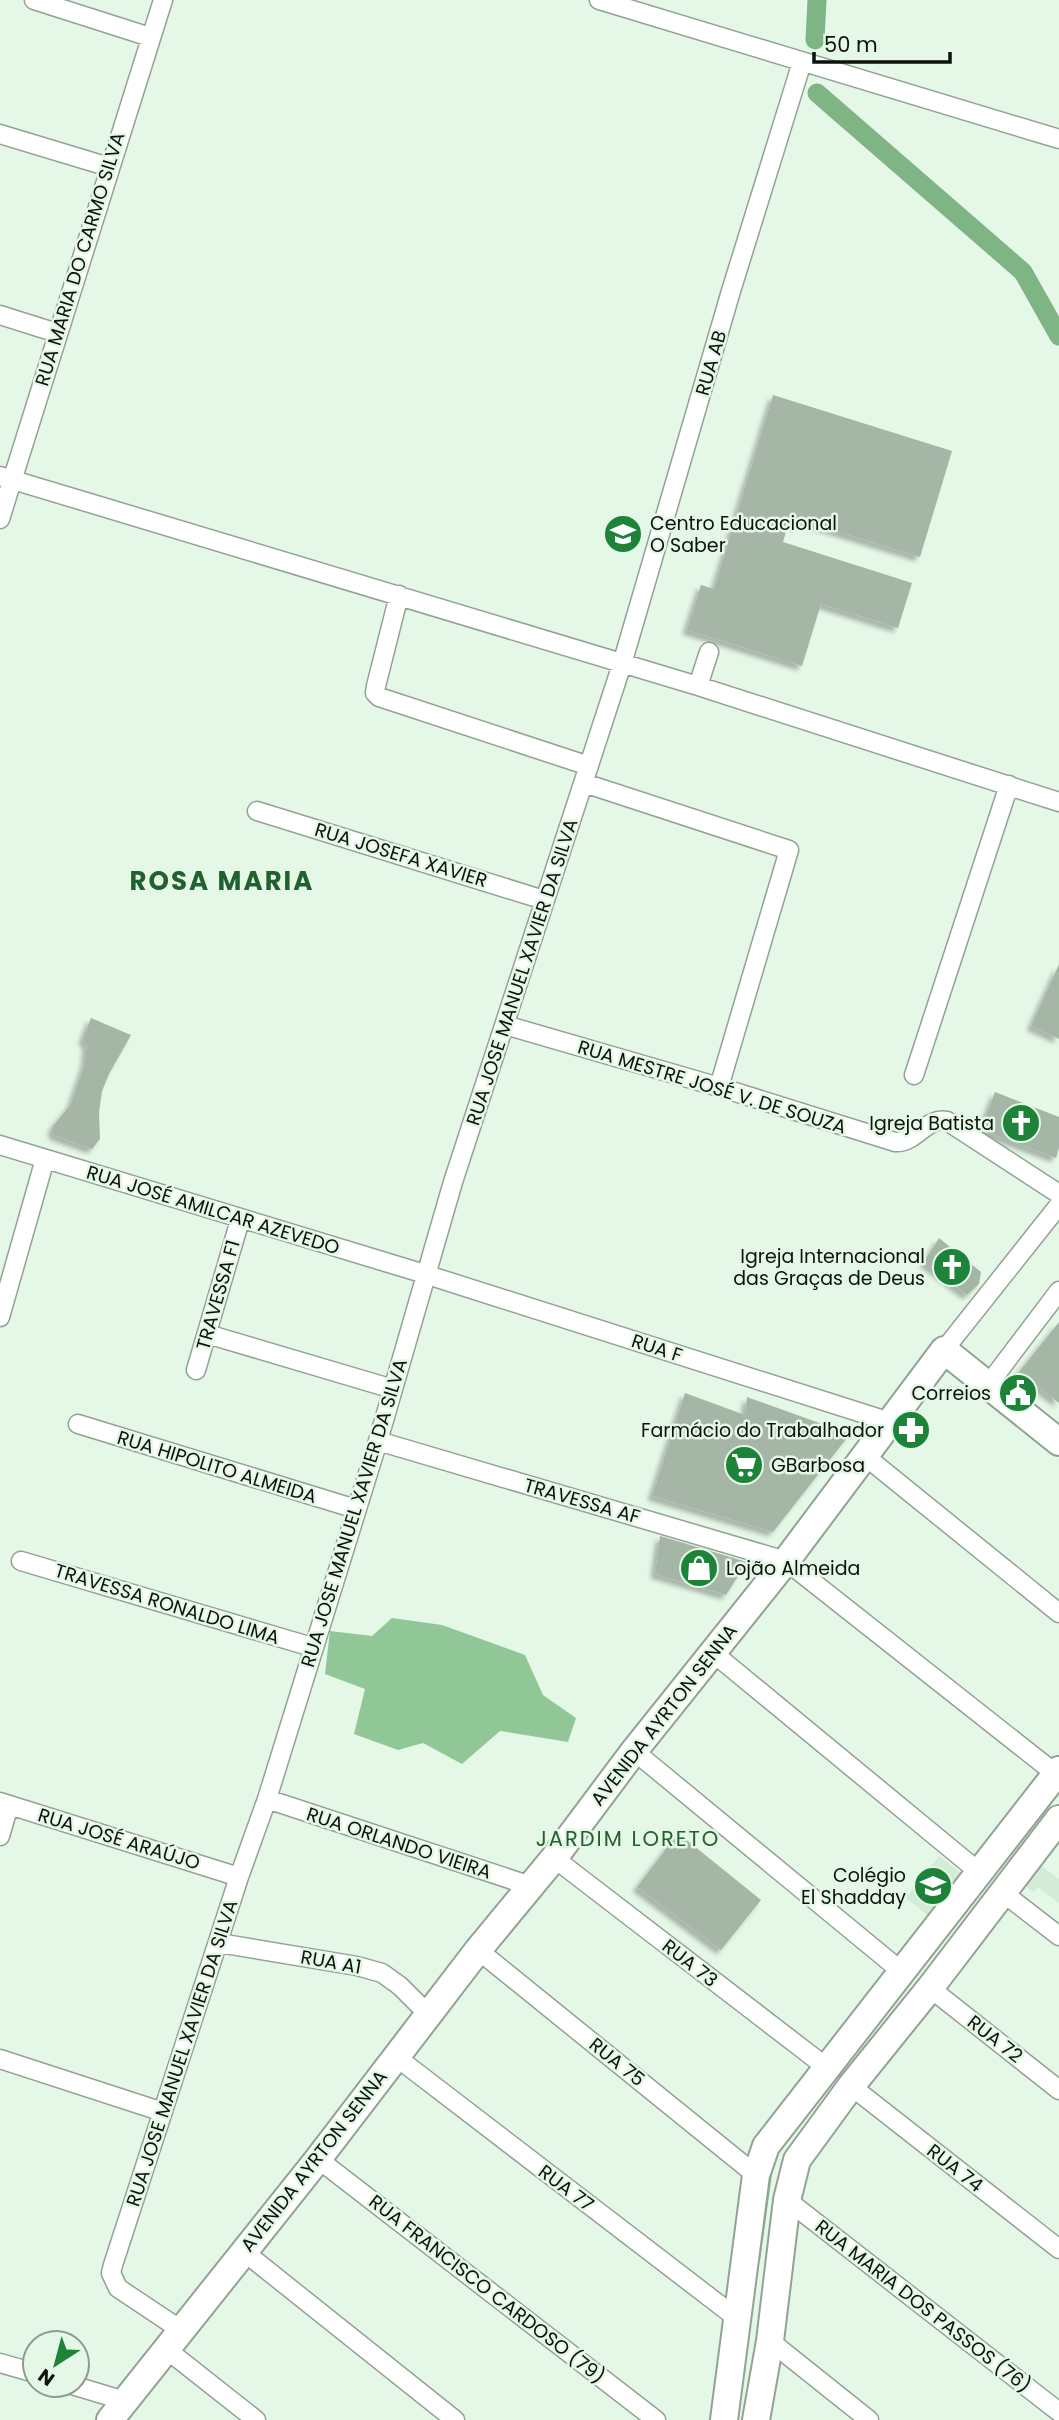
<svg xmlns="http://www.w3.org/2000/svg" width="1059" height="2420" viewBox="0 0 1059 2420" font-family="Poppins,sans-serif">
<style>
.built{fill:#d3ecd6}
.forest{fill:#91c797}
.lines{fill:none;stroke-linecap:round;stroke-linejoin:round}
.stream{stroke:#7fb485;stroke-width:5}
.canal{stroke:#7fb485;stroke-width:19}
.building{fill:#a5b6a7;filter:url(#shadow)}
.street-casing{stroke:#92a293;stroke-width:21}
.secondary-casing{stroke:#92a293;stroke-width:30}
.street{stroke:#fff;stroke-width:18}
.secondary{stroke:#fff;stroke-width:26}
.labels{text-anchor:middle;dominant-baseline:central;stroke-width:5;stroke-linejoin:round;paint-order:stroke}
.street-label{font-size:19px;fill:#0c120c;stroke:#e5f7e6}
.poi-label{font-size:19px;fill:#0c120c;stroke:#e5f7e6;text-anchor:end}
.neighbourhood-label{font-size:21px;letter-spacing:2px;fill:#23602f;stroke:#e5f7e6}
.district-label{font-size:26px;font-weight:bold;letter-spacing:2px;fill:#23602f;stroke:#e5f7e6}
</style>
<defs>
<filter id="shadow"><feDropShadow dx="-4.5" dy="4.5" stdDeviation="2" flood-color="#0004"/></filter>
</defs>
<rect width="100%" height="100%" fill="#e5f7e6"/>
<path class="built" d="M939,1856L961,1873L927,1915L906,1898Z
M1041,1866L1059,1879V1903L1038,1887L1034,1892L1025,1886Z"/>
<path class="forest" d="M392,1618L442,1625L525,1655L543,1695L576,1718L568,1742L500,1731L462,1764L423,1743L398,1750L354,1734L365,1689L325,1674L330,1631L372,1636Z"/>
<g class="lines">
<path class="stream" d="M758,2257L770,2170"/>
<path class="canal" d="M815,40L817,0
M817,93L1023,272L1059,336"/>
</g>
<path class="building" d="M773,395L952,451L920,557L790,517L783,542L912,583L898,628L821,604L802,666L687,630L701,585L714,589Z
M1059,964V1039L1031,1026Z
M91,1018L131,1035L109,1074L102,1091L99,1113L100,1139L92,1149L53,1135V1126L71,1104L85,1063L87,1045L83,1039Z
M995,1092L1059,1117V1148L1056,1158L981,1130Z
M939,1238L981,1272L979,1284L967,1295L924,1262Z
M1059,1322V1403L1019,1372Z
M685,1393L745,1415L747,1397L850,1434L773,1532L652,1496Z
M660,1536L684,1543L747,1562L726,1595L655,1574Z
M678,1833L761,1900L721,1950L637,1887Z"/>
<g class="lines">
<defs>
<path id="street" d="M34,0L150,37
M599,0L1059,139
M0,134L109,167
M0,315L57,333
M0,476L698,686L1059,802
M0,519L163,0
M399,595L376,686L375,693L379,697L589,766
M698,686L709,652
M584,783L789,850L719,1087
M257,811L544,900
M505,1025L719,1087L895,1142C915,1144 927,1116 947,1121L1059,1194
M914,1075L1009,785
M0,1145L415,1271L890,1422
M0,1317L45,1159
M207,1334L393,1389
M944,1350L1059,1205
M196,1370L240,1220
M988,1385L1059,1291
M78,1424L356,1509
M378,1441L786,1561L1056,1774
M865,1456L1059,1613
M21,1561L312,1647
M712,1652L979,1872
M634,1751L901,1971
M267,1799L531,1886
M0,1802L239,1877
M0,1836L9,1805
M554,1858L826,2067
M1002,1892L1059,1936
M219,1943L357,1966L382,1973L400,1986L428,2014
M478,1950L756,2175
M930,1988L1059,2090
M395,2056L738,2319
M0,2059L163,2112
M851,2086L1059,2249
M318,2159L656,2420
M787,2200L1059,2412
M243,2251L455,2420
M181,2330L118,2288L111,2273L113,2265L239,1877L267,1799L378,1441L453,1182L622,664L731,291L802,62
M770,2341L869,2420
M166,2349L256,2420
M0,2363L35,2373
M72,2385L125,2401"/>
<path id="secondary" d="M110,2420L318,2159L478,1950L554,1858L634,1751L786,1561L944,1350L1059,1442
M724,2420L756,2175L766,2146L1059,1770
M756,2420L770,2341L787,2200L797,2160L851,2086L930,1988L1059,1819"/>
</defs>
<use href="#street" class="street-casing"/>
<use href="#secondary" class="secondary-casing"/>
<use href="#street" class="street"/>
<use href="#secondary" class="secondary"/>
</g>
<defs>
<symbol id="school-disc" viewBox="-11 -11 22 22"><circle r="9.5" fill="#1c8338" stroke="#e5f7e6"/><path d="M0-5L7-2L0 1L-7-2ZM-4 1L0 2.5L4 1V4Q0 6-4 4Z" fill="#fff"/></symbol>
<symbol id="church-disc" viewBox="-11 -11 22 22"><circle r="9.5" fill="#1c8338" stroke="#e5f7e6"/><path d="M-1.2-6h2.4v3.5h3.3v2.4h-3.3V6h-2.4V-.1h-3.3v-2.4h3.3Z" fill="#fff"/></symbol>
<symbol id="civic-disc" viewBox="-11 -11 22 22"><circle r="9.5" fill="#1c8338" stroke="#e5f7e6"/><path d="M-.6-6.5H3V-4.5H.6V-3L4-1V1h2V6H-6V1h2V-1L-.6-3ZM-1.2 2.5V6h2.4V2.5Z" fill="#fff"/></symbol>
<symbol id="pharmacy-disc" viewBox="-11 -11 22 22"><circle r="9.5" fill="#1c8338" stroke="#e5f7e6"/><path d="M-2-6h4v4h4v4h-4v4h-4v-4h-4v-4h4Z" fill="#fff"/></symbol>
<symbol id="supermarket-disc" viewBox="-11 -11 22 22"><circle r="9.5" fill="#1c8338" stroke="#e5f7e6"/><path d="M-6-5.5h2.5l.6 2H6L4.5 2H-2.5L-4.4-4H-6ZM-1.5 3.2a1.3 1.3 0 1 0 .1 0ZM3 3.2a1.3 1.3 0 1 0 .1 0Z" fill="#fff"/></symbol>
<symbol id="shop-disc" viewBox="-11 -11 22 22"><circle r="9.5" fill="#1c8338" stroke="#e5f7e6"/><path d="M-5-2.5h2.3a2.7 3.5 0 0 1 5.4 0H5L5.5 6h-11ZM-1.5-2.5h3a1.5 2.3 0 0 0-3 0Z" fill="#fff"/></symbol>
</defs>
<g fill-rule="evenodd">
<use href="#school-disc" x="601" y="512" width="44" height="44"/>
<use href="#church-disc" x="999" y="1101" width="44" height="44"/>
<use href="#church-disc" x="930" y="1245" width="44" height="44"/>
<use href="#civic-disc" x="996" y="1371" width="44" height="44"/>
<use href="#pharmacy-disc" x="889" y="1408" width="44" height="44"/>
<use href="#supermarket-disc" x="722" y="1443" width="44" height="44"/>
<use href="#shop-disc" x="677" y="1546" width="44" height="44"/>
<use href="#school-disc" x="911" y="1864" width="44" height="44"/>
</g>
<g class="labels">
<g class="street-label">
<text transform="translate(80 259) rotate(-73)">RUA MARIA DO CARMO SILVA</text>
<text transform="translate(711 363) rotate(-74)">RUA AB</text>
<text transform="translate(401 855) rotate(17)">RUA JOSEFA XAVIER</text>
<text transform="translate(522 972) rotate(-72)">RUA JOSE MANUEL XAVIER DA SILVA</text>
<text transform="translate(712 1087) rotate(17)">RUA MESTRE JOSÉ V. DE SOUZA</text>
<text transform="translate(213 1210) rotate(17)">RUA JOSÉ AMILCAR AZEVEDO</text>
<text transform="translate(218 1295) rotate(-74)">TRAVESSA F1</text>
<text transform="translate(657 1348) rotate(18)">RUA F</text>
<text transform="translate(217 1467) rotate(17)">RUA HIPOLITO ALMEIDA</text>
<text transform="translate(582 1501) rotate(16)">TRAVESSA AF</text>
<text transform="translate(354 1513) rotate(-73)">RUA JOSE MANUEL XAVIER DA SILVA</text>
<text transform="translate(167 1604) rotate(17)">TRAVESSA RONALDO LIMA</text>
<text transform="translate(664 1715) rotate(-52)">AVENIDA AYRTON SENNA</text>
<text transform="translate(119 1839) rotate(17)">RUA JOSÉ ARAÚJO</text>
<text transform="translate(399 1843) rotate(18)">RUA ORLANDO VIEIRA</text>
<text transform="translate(331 1962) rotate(10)">RUA A1</text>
<text transform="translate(690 1963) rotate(38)">RUA 73</text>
<text transform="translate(995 2039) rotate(38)">RUA 72</text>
<text transform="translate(182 2053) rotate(-72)">RUA JOSE MANUEL XAVIER DA SILVA</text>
<text transform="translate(617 2062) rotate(39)">RUA 75</text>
<text transform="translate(314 2161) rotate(-52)">AVENIDA AYRTON SENNA</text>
<text transform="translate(955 2168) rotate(38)">RUA 74</text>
<text transform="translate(566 2188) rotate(37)">RUA 77</text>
<text transform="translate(487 2289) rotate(38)">RUA FRANCISCO CARDOSO (79)</text>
<text transform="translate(923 2306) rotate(38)">RUA MARIA DOS PASSOS (76)</text>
</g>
<g class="poi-label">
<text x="650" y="523" text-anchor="start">Centro Educacional<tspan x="650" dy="22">O Saber</tspan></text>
<text x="994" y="1123">Igreja Batista</text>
<text x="925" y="1256">Igreja Internacional<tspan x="925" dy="22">das Graças de Deus</tspan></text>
<text x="991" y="1393">Correios</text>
<text x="884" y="1430">Farmácio do Trabalhador</text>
<text x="771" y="1465" text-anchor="start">GBarbosa</text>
<text x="726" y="1568" text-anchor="start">Lojão Almeida</text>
<text x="906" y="1875">Colégio<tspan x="906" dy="22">El Shadday</tspan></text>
</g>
<g class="neighbourhood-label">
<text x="628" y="1838">JARDIM LORETO</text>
</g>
<g class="district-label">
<text x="222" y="881">ROSA MARIA</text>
</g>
</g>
<g transform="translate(56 2364) rotate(216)"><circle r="33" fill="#e5f7e6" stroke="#8e9b8f" stroke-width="2"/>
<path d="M0-5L12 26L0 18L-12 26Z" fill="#1c8338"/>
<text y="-10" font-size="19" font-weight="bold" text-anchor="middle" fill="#0c120c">N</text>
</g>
<path d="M814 52v10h136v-10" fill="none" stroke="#0c120c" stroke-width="3.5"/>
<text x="824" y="52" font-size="21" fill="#0c120c" stroke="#e5f7e6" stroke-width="5" paint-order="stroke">50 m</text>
</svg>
